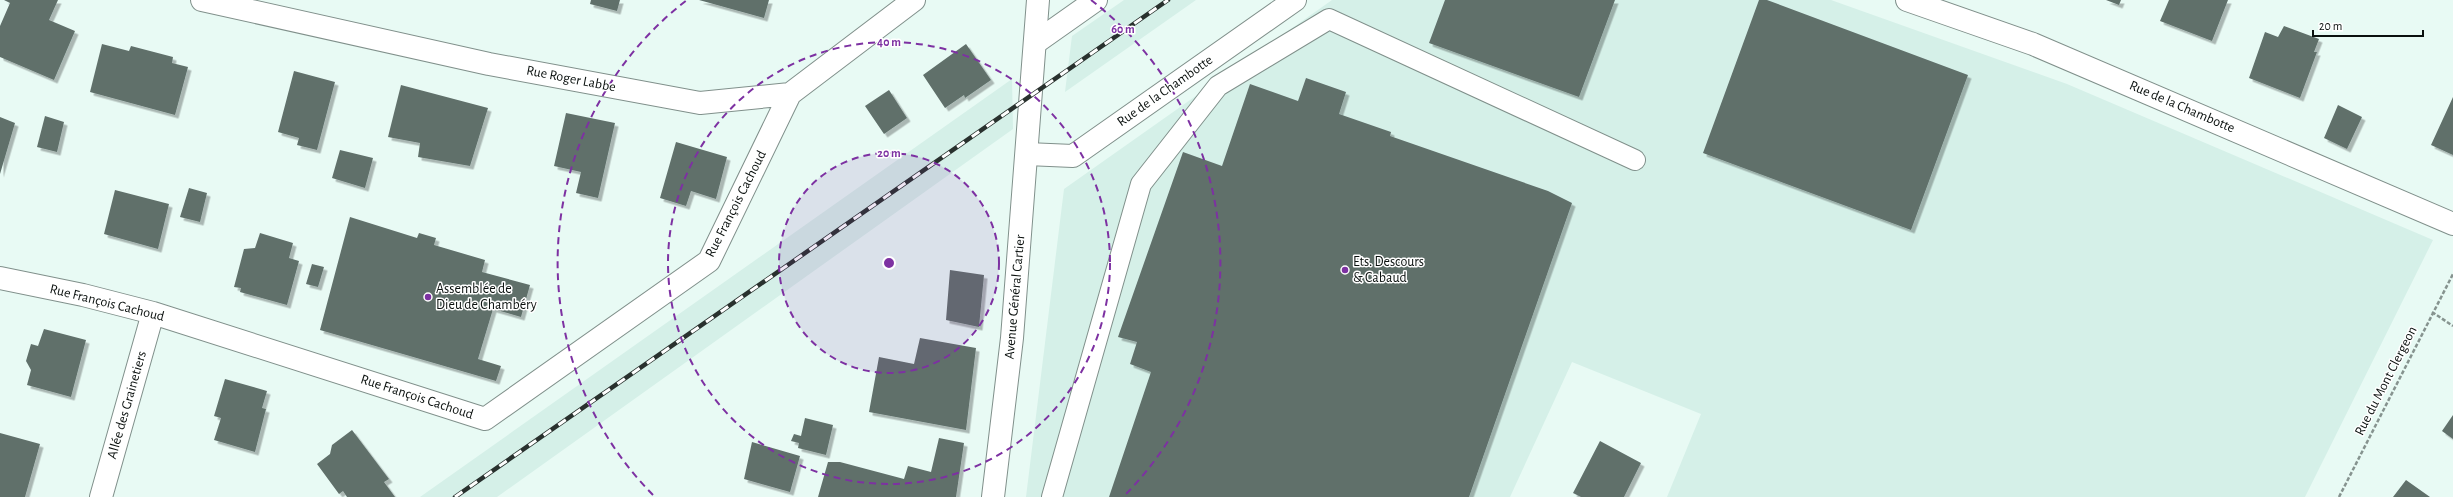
<svg xmlns="http://www.w3.org/2000/svg" width="2453" height="497" viewBox="0 0 2453 497" font-family="'Alegreya Sans',sans-serif">
<style>
.built{fill:#d5f0e8}
.building{fill:#60706b;filter:url(#shadow)}
.lines{fill:none;stroke-linecap:round;stroke-linejoin:round}
.service-casing{stroke:#80908b;stroke-width:22}
.minor-casing{stroke:#80908b;stroke-width:24}
.secondary-casing{stroke:#80908b;stroke-width:24}
.path{stroke:#86938f;stroke-width:2.5;stroke-dasharray:4 2;stroke-linecap:butt}
.service{stroke:#fff;stroke-width:20}
.minor{stroke:#fff;stroke-width:22}
.secondary{stroke:#fff;stroke-width:22}
.rail-casing{stroke:#29312e;stroke-width:4.5}
.rail{stroke:#fff;stroke-width:3;stroke-dasharray:9;stroke-linecap:butt}
.ring{fill:none;stroke:#7d31a2;stroke-width:2;stroke-dasharray:7 5}
.poi-dot{fill:#7d31a2;stroke:#fff;stroke-width:1.5}
.labels{text-anchor:middle;dominant-baseline:central;stroke-width:3;stroke-linejoin:round;paint-order:stroke}
.street-label{font-size:14px;fill:#0a100e;stroke:#fff}
.poi-label{font-size:14px;fill:#0a100e;stroke:#fff;text-anchor:start}
.centre{fill:#7d31a2;stroke:#fff;stroke-width:2}
.ring-label{font-size:12px;text-anchor:middle;font-weight:bold;fill:#7d31a2;stroke:#fff;stroke-width:3;stroke-linejoin:round;paint-order:stroke}
</style>
<defs>
<filter id="shadow"><feDropShadow dx="3.5" dy="3.5" stdDeviation="0" flood-color="#0004"/></filter>
</defs>
<rect width="100%" height="100%" fill="#e8faf4"/>
<path class="built" d="M1124,0H1196L1065,92L1072,36Z
M1332,0H1831L2067,84L2433,240L2305,497H1667L1701,414L1572,362L1510,497H1026L1064,189Z
M1012,79L1013,129L497,497H420Z"/>
<path class="building" d="M4,0H58L49,20L75,31L54,80L0,57V26L10,3Z
M591,0H620L617,11L590,4Z
M699,0H769L764,18Z
M1445,0H1615L1579,97L1429,43Z
M1759,0H1767L1968,75L1911,230L1703,153Z
M2106,0H2121L2119,5Z
M2169,0H2228L2212,41L2160,21Z
M2284,26L2319,39L2314,52H2317L2300,98L2249,78L2265,32L2278,37Z
M102,44L129,51L131,46L173,57L172,63L188,67L175,115L90,92Z
M966,44L991,80L965,98L964,95L945,108L923,75Z
M294,71L335,82L317,150L297,145L299,138L278,132Z
M1306,78L1346,92L1339,114L1391,132L1390,136L1548,191L1572,203L1469,497H1109L1151,372L1130,364L1137,342L1118,337L1183,152L1222,166L1250,84L1298,101Z
M401,85L488,108L470,166L418,157L420,143L388,137Z
M889,90L907,118L884,134L865,106Z
M2453,97V155L2431,145Z
M2338,105L2362,117L2347,149L2324,138Z
M566,113L615,123L598,198L576,193L581,172L554,166Z
M45,116L64,122L57,152L37,147Z
M0,117L15,123L0,174Z
M676,142L727,157L716,199L691,191L686,206L660,198Z
M340,150L373,158L365,188L332,178Z
M189,188L207,193L200,222L180,217Z
M115,190L169,204L158,249L104,234Z
M350,217L417,238L419,233L436,238L434,245L485,260L482,272L530,285L521,317L493,309L478,359L501,366L496,381L320,330Z
M260,233L293,243L289,258L299,261L287,305L240,292L241,288L234,287L244,249L255,248Z
M312,264L324,267L318,287L306,284Z
M950,270L984,275L979,327L946,320Z
M44,329L86,340L71,397L27,385L31,370L26,361L31,344L38,346Z
M920,338L976,348L966,430L869,412L879,357L914,364Z
M225,379L267,391L262,408L266,409L255,452L214,440L221,418L214,416Z
M2453,415V439L2442,431Z
M805,418L833,425L826,455L798,448L799,443L791,441L794,434L801,436Z
M352,430L389,479L384,482L395,497H347L343,491L339,494L317,464L330,454L332,445Z
M0,433L40,444L25,497H0Z
M939,438L964,443L956,497H818L828,462H840L904,479L908,466L931,472Z
M1600,441L1641,463L1624,497H1581L1573,493Z
M752,442L800,456L790,492L744,479Z
M2406,480L2430,497H2393Z"/>
<g class="lines">
<defs>
<path id="service" d="M1052,497L1141,184L1218,86L1329,19L1635,160"/>
<path id="minor" d="M202,0L489,64L700,103L790,94L914,0
M1907,0L2033,44L2453,224
M1035,43L1096,0
M1027,154L1073,156L1295,0
M0,278L83,295L153,313L485,419L709,261L790,94
M101,497L153,313"/>
<path id="secondary" d="M993,497L1012,338L1038,0"/>
</defs>
<use href="#service" class="service-casing"/>
<use href="#minor" class="minor-casing"/>
<use href="#secondary" class="secondary-casing"/>
<path class="path" d="M2432,312L2453,326
M2339,497L2453,274"/>
<use href="#service" class="service"/>
<use href="#minor" class="minor"/>
<use href="#secondary" class="secondary"/>
<defs>
<path id="rail" d="M455,497L1168,0"/>
</defs>
<use href="#rail" class="rail-casing"/>
<use href="#rail" class="rail"/>
</g>
<circle cx="889" cy="263" r="110" fill="#7d31a2" fill-opacity=".12"/>
<g class="ring">
<circle cx="889" cy="263" r="110"/>
<circle cx="889" cy="263" r="221"/>
<path d="M653 495A331 331 0 0 1 687 0M1091 0A331 331 0 0 1 1125 495"/>
</g>
<g class="poi-dot">
<circle cx="1345" cy="270" r="4"/>
<circle cx="428" cy="297" r="4"/>
</g>
<g class="labels">
<g class="street-label">
<text transform="translate(571 79) rotate(11)">Rue Roger Labbe</text>
<text transform="translate(1165 91) rotate(-35)">Rue de la Chambotte</text>
<text transform="translate(2182 107) rotate(23)">Rue de la Chambotte</text>
<text transform="translate(736 204) rotate(-63)">Rue François Cachoud</text>
<text transform="translate(1015 297) rotate(-85)">Avenue Général Cartier</text>
<text transform="translate(107 303) rotate(14)">Rue François Cachoud</text>
<text transform="translate(2386 381) rotate(-63)">Rue du Mont Clergeon</text>
<text transform="translate(417 397) rotate(18)">Rue François Cachoud</text>
<text transform="translate(127 405) rotate(-74)">Allée des Grainetiers</text>
</g>
<g class="poi-label">
<text x="1353" y="262">Ets. Descours<tspan x="1353" dy="16">&amp; Cabaud</tspan></text>
<text x="436" y="289">Assemblée de<tspan x="436" dy="16">Dieu de Chambéry</tspan></text>
</g>
</g>
<circle cx="889" cy="263" r="6" class="centre"/>
<g class="ring-label">
<text x="1123" y="33">60 m</text>
<text x="889" y="46">40 m</text>
<text x="889" y="157">20 m</text>
</g>
<path d="M2313 30v6h110v-6" fill="none" stroke="#0a100e" stroke-width="2"/>
<text x="2319" y="30" font-size="12" fill="#0a100e" stroke="#ffffff" stroke-width="3" paint-order="stroke">20 m</text>
</svg>
